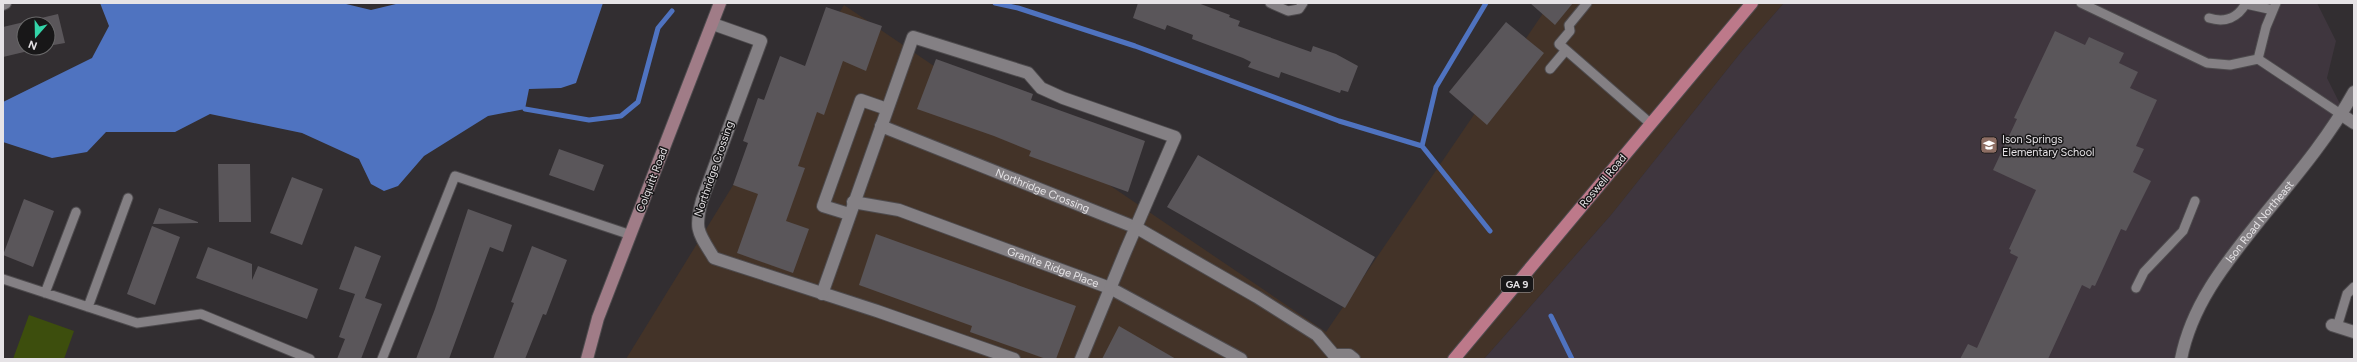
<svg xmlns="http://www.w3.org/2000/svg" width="2357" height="362" viewBox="0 0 2357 362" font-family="Figtree,sans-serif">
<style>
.commercial{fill:#433328}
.built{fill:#3f363e}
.green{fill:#3d4e0d}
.water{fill:#4f73c0}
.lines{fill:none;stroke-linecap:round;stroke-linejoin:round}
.stream{stroke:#4f73c0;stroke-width:5}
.building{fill:#5a565a}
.lane-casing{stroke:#4e4b4e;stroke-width:11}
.street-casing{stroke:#4e4b4e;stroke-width:14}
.secondary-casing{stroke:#4e4b4e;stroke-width:14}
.primary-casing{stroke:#4e4b4e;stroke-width:14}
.lane{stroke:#848084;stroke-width:9}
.street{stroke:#848084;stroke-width:12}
.secondary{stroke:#a07c87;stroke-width:12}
.primary{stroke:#bd798a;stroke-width:12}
.labels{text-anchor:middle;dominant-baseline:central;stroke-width:3;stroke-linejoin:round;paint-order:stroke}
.shield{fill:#181718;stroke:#a8a6a8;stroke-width:1}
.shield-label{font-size:10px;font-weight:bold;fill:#e6e3e6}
.poi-label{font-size:11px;fill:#e6e3e6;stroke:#181718;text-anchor:start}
.street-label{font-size:11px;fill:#e6e3e6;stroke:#181718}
</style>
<rect width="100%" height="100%" fill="#322e31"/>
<path class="commercial" d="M1550,3H1784L1742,51L1611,215L1484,359H626L844,5L1326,332Z"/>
<path class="built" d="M1784,3H2317L2336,41L2327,78L2340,104L2205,306L2186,359H1484L1611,215L1742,51Z"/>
<path class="green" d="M29,315L74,331L64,359H13Z"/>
<path class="water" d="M100,3H342L371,10L400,3H603L576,83L561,88L529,89L525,109L488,116L424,156L398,186L384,191L371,184L359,159L302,133L210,114L175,132H106L87,152L52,158L3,142V102L92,58L109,26Z"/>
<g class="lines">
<path class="stream" d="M995,3L1018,8L1135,46L1339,121L1422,146L1490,231
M525,109L589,120L621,116L638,102L658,28L672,11
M1422,146L1436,87L1486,3
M1551,316L1572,359"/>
</g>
<path class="building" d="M1138,3H1198L1230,15L1229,17L1240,21L1238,26L1311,52L1313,46L1336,54L1358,66L1348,92L1341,90L1340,93L1281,72L1279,78L1248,67L1251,62L1243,58L1192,39L1193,35L1167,25L1165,30L1133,18Z
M1530,3H1573L1555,25Z
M826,7L882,26L866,71L843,61L824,115L817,112L798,166L805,168L786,221L809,229L793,273L737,253L758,194L733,185L748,143L743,141L758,98L764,100L780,56L805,66Z
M58,14L65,43L48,46V24H24V48H41L3,57V27Z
M1506,22L1544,53L1487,125L1449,92Z
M2055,31L2085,45L2089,37L2124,53L2119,63L2138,72L2130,88L2157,100L2136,146L2144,149L2133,172L2151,181L2126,231L2121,229L2095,286L2092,285L2090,289L2082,285L2048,359H1960L1968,344L1977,348L2018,257L2010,253L2011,250L2009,249L2036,190L1993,170L2017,119L2014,118Z
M936,59L1033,94L1031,100L1145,141L1128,192L1029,156L1031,151L994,136L917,109Z
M559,149L604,165L594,191L549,175Z
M1198,155L1375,257L1345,308L1167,207Z
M218,164H250L251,222H219Z
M292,177L323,189L302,245L270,233Z
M24,199L54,211L33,267L3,255Z
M159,208L198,222V223L153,224Z
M468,209L512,225L503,252L490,247L449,359H416L435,309Z
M152,226L180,237L155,305L127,294Z
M876,234L1076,306L1056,359H1046L970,332L972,326L859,285Z
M355,246L381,256L365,298L382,304L361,359H337L345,339L339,337L355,294L339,289Z
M532,246L567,260L546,315L543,314L525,359H493L514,303L511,302Z
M208,247L252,264V280L258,266L318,289L307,319L196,278Z
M1119,326L1176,359H1102Z"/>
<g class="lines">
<defs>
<path id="lane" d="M1270,3L1288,11L1299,9L1303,3
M1587,3L1569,25L1570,31L1559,44L1651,124
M2081,3L2207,63L2230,65L2258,59L2342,115
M2246,4L2273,10
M2209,18C2225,23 2238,18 2246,3
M2258,59L2266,27L2276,3
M1550,69L1566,50
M3,279L137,323L201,314L310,359
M2136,288L2144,272L2183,231L2195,201
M45,293L76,212
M88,307L128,198
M2337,327L2347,294L2354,287
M382,359L455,176L631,235"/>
<g id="street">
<path d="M3,4L5,3"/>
<path d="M713,24L761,41L702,200C694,230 698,232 714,258L877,311L1014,359"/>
<path d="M2342,115L2354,123"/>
<path id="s1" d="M881,126L1137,228L1257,297L1317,335L1334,355L1335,359"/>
<path id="s2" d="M853,202L899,210L1110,288L1241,359"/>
<path d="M849,214L823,206L861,100L887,109"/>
<path d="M822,294L913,37L1028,73L1041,88L1063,98L1175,137L1126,250L1081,359"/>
<path d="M2332,325L2354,332"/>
<path d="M1334,355H1349L1354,359"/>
<path id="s3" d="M2181,359C2192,302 2229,259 2264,215C2296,176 2329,137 2354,92"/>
</g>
<path id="secondary" d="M587,359L598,318L720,3"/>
<path id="primary" d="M1454,359L1752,3"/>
</defs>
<use href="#lane" class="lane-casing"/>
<use href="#street" class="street-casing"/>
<use href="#secondary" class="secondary-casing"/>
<use href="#primary" class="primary-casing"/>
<use href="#lane" class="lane"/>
<use href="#street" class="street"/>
<use href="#secondary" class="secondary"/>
<use href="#primary" class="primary"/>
</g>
<defs>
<symbol id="school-square" viewBox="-11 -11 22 22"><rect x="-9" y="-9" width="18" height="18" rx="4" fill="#8d6e63" stroke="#181718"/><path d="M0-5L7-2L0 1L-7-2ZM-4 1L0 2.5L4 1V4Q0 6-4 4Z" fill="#fff"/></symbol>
</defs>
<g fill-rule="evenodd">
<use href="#school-square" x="1979" y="135" width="20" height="20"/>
</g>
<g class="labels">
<rect class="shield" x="1501" y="276" width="32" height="16" rx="3"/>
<g class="shield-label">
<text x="1517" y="284">GA 9</text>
</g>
<g class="poi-label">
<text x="2002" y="139">Ison Springs<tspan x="2002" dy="13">Elementary School</tspan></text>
</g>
<g class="street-label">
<text transform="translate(714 169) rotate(-71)">Northridge Crossing</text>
<text transform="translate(652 180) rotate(-69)">Colquitt Road</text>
<text transform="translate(1603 181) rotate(-50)">Roswell Road</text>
<text stroke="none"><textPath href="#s1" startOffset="174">Northridge Crossing</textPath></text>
<text stroke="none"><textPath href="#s3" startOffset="160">Ison Road Northeast</textPath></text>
<text stroke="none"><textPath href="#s2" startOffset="211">Granite Ridge Place</textPath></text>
</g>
</g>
<rect width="2357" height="362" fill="none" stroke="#e6e3e6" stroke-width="8"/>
<g transform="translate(36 36) rotate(200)"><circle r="19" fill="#181718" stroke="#6a696a"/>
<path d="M0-3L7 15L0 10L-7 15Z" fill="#33d4a8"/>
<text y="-6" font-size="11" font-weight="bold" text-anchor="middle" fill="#e6e3e6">N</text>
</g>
</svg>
